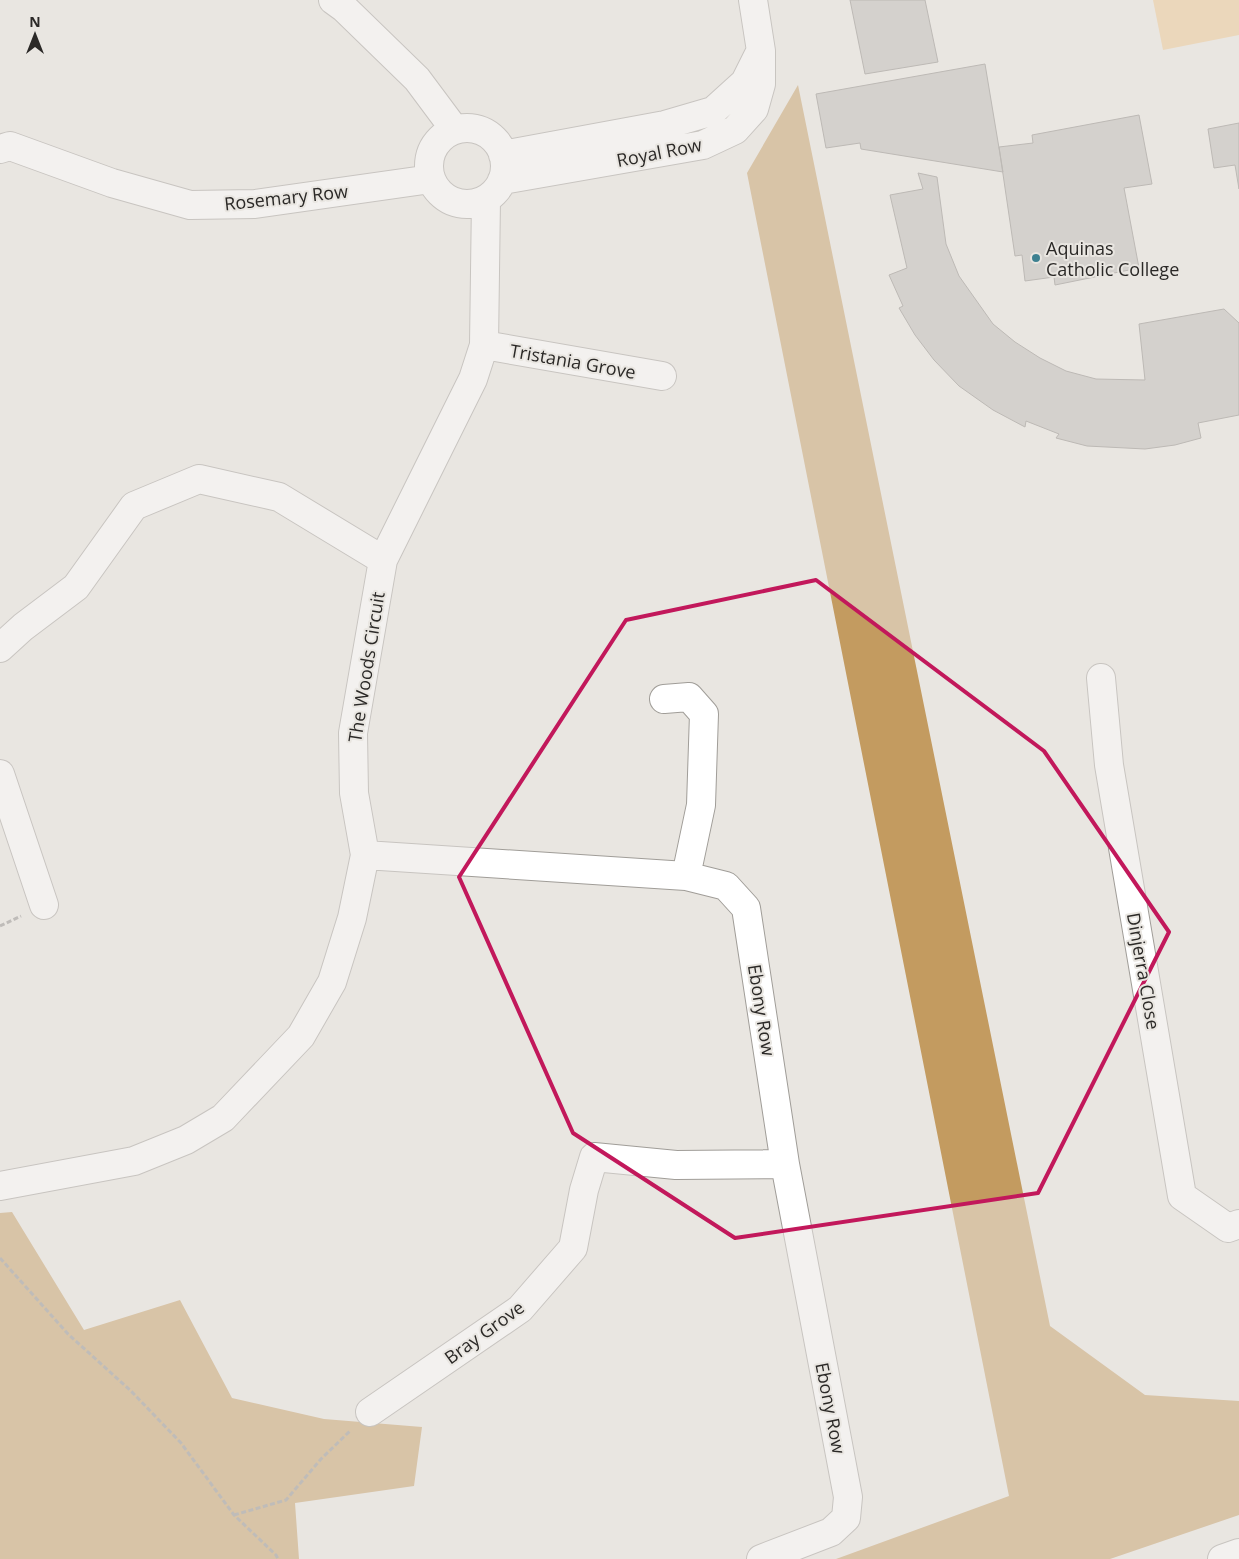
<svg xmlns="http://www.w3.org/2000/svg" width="1239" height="1559" viewBox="0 0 1239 1559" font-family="'Open Sans',sans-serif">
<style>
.green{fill:#eec68c}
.forest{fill:#c39b60}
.building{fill:#bbb8b3;stroke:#87847f}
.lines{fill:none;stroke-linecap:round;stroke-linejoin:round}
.minor-casing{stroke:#a09d98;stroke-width:30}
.major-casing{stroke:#a09d98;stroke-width:30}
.path{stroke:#8d8b87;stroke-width:3;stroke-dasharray:5 2.5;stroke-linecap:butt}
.minor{stroke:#fff;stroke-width:28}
.major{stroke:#fff;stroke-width:28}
.marked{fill:none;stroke:#c2185b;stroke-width:4;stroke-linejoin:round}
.poi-dot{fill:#3d8090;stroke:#e9e6e1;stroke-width:2}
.labels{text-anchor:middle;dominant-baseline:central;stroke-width:4;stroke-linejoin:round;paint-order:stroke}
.street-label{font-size:18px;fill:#2b2927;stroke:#e9e6e1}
.poi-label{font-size:18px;fill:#2b2927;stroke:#e9e6e1;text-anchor:start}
</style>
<rect width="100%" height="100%" fill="#e9e6e1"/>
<path class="green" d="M1153,0H1239V35L1163,50Z"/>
<path class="forest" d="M798,85L1050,1326L1145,1395L1239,1401V1515L1110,1559H836L1009,1496L747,173Z
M12,1212L84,1330L180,1300L232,1398L324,1419L422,1427L414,1486L295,1503L299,1559H0V1213Z"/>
<path class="building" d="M850,0H925L938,62L865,74Z
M985,64L1003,172L861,149L860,143L826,148L816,94Z
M1139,115L1152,184L1124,188L1139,268L1055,285L1054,277L1025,281L1022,255L1015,256L999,147L1033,143L1032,135Z
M1239,123V189L1235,165L1214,168L1208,129Z
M918,173L937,177L946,244L959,276L993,324L1015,342L1040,358L1066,371L1096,379L1145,380L1139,324L1224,309L1239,323V415L1198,423L1201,438L1175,445L1145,449L1087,446L1056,438L1059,434L1026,421L1025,427L993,410L959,386L934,360L915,335L899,308L903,306L889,275L907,268L890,195L923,189Z"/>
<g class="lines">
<defs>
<path id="minor" d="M333,0L344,8L417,79L455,130
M429 166a38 38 0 1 1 76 0a38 38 0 1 1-76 0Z
M0,149L10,146L112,183L190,205L255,204L431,179
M503,155L665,125L713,111L745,82L759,54
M502,180L703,145L735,130L754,109L761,84V51L753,0
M484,345L662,376
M0,648L23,627L76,587L134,506L199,479L279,497L383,560
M1101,678L1109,765L1182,1196L1228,1228L1239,1224
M664,699L689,697L704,714L701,805L686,876
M0,774L44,905
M365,855L686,876L726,886L746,908L785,1164L848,1497L846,1518L831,1532L761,1559
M0,1186L134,1161L186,1140L223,1118L301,1036L332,982L352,918L365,855L354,793L353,733L383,560L473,379L484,345L486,199
M370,1412L520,1309L573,1248L584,1190L594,1157L676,1165L785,1164"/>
<path id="major" d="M1222,1559L1239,1553"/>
</defs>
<use href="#minor" class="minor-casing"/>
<use href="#major" class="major-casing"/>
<path class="path" d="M0,926L21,916
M0,1258L68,1334L131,1391L181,1443L234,1515L276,1555L278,1559
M234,1515L286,1500L321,1459L351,1430"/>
<use href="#minor" class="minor"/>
<use href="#major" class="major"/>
</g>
<path d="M0 0H1239V1559H0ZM816,580L1044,751L1169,932L1038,1193L735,1238L573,1133L459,877L626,620Z" fill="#e9e6e1" fill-opacity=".55" fill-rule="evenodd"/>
<path class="marked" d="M816,580L1044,751L1169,932L1038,1193L735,1238L573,1133L459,877L626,620Z"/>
<circle class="poi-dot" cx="1036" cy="258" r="5"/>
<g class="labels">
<g class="street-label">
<text transform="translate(659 152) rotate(-11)">Royal Row</text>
<text transform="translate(286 197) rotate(-6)">Rosemary Row</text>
<text transform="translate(573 361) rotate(10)">Tristania Grove</text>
<text transform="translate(366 667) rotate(-81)">The Woods Circuit</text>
<text transform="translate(1144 971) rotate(80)">Dinjerra Close</text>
<text transform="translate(762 1010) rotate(81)">Ebony Row</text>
<text transform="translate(484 1332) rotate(-36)">Bray Grove</text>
<text transform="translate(831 1408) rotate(79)">Ebony Row</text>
</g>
<g class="poi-label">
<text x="1046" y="248">Aquinas<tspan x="1046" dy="21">Catholic College</tspan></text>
</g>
</g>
<g transform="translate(35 35)" stroke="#e9e6e1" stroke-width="4" paint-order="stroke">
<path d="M0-4L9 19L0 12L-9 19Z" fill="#2b2927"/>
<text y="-8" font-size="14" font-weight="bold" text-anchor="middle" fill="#2b2927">N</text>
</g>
</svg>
